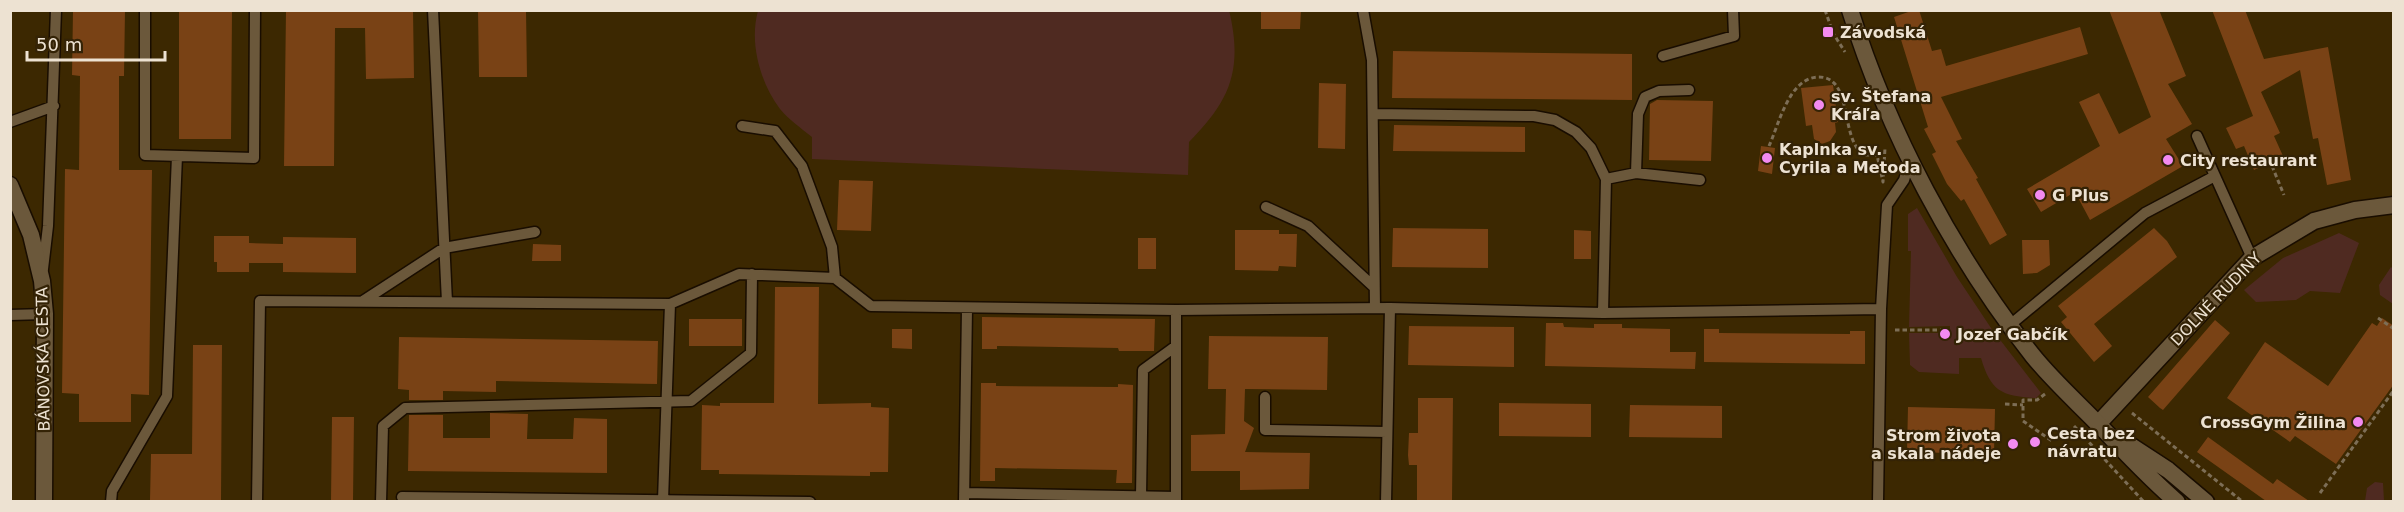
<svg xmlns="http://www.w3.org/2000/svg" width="2404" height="512" viewBox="0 0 2404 512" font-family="'DejaVu Sans',sans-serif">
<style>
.built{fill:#3c2801}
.green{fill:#4f2a21}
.building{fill:#794215}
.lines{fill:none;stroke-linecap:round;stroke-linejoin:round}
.service-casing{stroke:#190d00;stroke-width:13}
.minor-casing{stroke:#190d00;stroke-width:19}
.tertiary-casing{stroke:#190d00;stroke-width:19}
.path{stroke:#7d6e56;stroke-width:3;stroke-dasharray:4.5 3;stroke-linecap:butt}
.service{stroke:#6b583b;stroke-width:10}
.minor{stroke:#6b583b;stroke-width:16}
.tertiary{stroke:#6b583b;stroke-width:16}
.poi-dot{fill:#f38af1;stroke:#342306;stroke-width:2}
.labels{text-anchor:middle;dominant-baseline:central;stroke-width:4.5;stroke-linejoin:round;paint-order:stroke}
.poi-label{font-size:16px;font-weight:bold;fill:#ede2d2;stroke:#342306;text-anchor:start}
.street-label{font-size:16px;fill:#ede2d2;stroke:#342306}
</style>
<rect width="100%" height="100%" fill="#342306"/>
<path class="built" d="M11,11H2393V501H11Z"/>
<path class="green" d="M1229,10C1243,69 1231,100 1189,142L1188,175L812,159V137C801,128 789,120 780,109C760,82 749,43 758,11Z
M1917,208L1957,277L1991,328L2041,393L2036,398C2002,396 1991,392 1981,358H1959V374L1919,372L1910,365L1909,333H1939V337L1950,336V326L1909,327L1911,251H1908V214Z
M2339,233L2359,243L2340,293L2310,291L2296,300L2256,302L2244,290L2283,258Z
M2391,267L2393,269V304L2380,295L2379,285Z
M2375,482L2383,483L2384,501H2365L2367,488Z"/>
<path class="building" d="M73,10H125L124,76H119V170H152L149,395L131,394V422H79V394L62,393L65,169L79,170L80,76L72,75Z
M179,10H232L231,139H179Z
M286,10H413L414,78L366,79L365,28H335L334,166H284Z
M478,10H526L527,77H479Z
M1261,10H1301L1300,29H1261Z
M1914,10H1919L1932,51L1941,49L1946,66L2080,27L2088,54L1941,97L1962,139L1956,141L1978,178L1976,179L2007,235L1990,245L1964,199L1961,201L1947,184L1932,154L1936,152L1924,129L1928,127L1894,17Z
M2109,10H2159L2186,76L2168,84L2192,124L2166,139L2183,166L2090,220L2075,192L2041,212L2027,189L2100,146L2079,102L2099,93L2119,134L2151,117Z
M2212,10H2245L2264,59L2328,47L2351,180L2327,185L2318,138L2313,139L2300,70L2261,92L2280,133L2274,136L2283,156L2254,170L2244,146L2236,149L2226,128L2253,116Z
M1393,51L1632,54V100L1392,98Z
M1319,83L1346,84L1345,149L1318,148Z
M1833,85L1838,122L1835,123L1836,132L1830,141L1822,144L1814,139L1812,125L1806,126L1801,88Z
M1657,100L1713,101L1711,161L1649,160L1650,104Z
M1394,125L1525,127V152L1393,151Z
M1761,146L1775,148L1772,174L1758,171Z
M839,180L873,181L871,231L837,230Z
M1393,228L1488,229V268L1392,267Z
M2154,228L2167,241L2177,257L2094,324L2112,346L2094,362L2061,322L2067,317L2058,306Z
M1235,230H1279V234H1297L1296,267L1279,266L1278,271L1235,270Z
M1574,230L1591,231V259H1574Z
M214,236H249V243L283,244V237L356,238V273L283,272V263H249V272H217V262H214Z
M1138,238H1156V269H1138Z
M2022,240H2049L2050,265L2037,273L2023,274Z
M533,244L561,245V261H532Z
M775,287H819L818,404L871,403V407L889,408L888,472H870V476L719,474V470H701L702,405L720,406V403H774Z
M982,317L1155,319L1154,351H1119L1118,348L997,346V349H982Z
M2382,318L2394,326V384L2336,464L2295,436L2290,442L2227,398L2265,342L2328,386L2372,323L2377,326Z
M689,319H742V346H689Z
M2215,320L2230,333L2163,410L2160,408L2148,397Z
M1546,323H1563L1564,327L1594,328V324H1622V328L1670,329V352H1696L1695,369L1545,366Z
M1409,326L1514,327V367L1408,365Z
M892,329H912V349L892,348Z
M1704,329H1719V333L1850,334V331H1865V364L1704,362Z
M1209,336L1328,337L1327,390L1245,389L1244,421L1254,428L1245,452L1310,453L1309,489L1240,490V471H1191V435L1225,434L1226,389H1208Z
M399,337L658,341L657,384L496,381V392L443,391V400H409V390L398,389Z
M193,345H222L221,501L150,500L151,454H192Z
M981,383H996V386L1118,387V384L1133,385L1132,483H1116L1117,470L995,468V481H980Z
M1418,398H1453L1452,501H1417V465H1409L1408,455L1409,433H1418Z
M1499,403L1591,404V437L1499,436Z
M1630,405L1722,406V438L1629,437Z
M1908,407L1995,409L1994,454L1907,452Z
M490,413L528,414L527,439H573L574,418L607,419V473L408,471L409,415H443V438H490Z
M332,417H354L353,501H331Z
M2208,437L2273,484L2277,479L2309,501H2266L2197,452Z"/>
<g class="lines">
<defs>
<path id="service" d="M145,10V155L254,158L255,10
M433,10L447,302
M1363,10L1372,60L1375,308
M1663,56L1734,36L1733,10
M1373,114L1534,116L1555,120L1576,132L1591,148L1606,179L1603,313
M10,122L54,106
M742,126L775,131L802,166L832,247L835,278
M2197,136L2252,258
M1636,173L1638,114L1645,97L1659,91L1689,90
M1606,179L1636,173L1700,180
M1266,207L1308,226L1374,287
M43,269L48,226L56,10
M363,301L444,248L535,232
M10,315L45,314
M2010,325L2145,213L2215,176
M1265,397V430L1387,432
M964,493L1176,497
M1141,496L1143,370L1176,346
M402,497L810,502
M663,500L670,304L739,274L835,278L871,306L1176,310L1390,308L1603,313L1881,309
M111,502L112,491L167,396L177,156
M257,502L260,301L670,304
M381,502L383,426L405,408L691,401L751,353L752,274
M964,502L967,309
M1176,502V310
M1386,502L1390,308
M1878,502L1881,309L1887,205L1904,180L1910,160"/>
<path id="minor" d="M10,185L31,235L42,281L45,314L44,502
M2098,424L2252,258L2314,221L2355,210L2394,205"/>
<path id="tertiary" d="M1850,10C1888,132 1954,256 2033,356C2054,382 2079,404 2102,428C2127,454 2150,479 2177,502
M2122,440L2168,470L2206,502"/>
</defs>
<use href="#service" class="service-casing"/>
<use href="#minor" class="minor-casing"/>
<use href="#tertiary" class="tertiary-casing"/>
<path class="path" d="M1825,10L1833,33L1845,52
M1769,146C1779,124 1789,78 1818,77C1854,76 1839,139 1864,155H1877L1883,182L1885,148
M2272,166L2284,195
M2378,318L2394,329
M1895,330H1948
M2045,394L2037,400H2023V421L2052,441
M2005,404L2023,405
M2132,413L2243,502
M2074,426L2144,502
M2320,493L2394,390"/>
<use href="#service" class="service"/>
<use href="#minor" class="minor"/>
<use href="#tertiary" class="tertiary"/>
</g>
<g class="poi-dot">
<rect x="1822" y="26" width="12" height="12" rx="3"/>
<circle cx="1819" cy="105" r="6"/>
<circle cx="1767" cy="158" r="6"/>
<circle cx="2168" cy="160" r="6"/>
<circle cx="2040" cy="195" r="6"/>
<circle cx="1945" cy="334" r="6"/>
<circle cx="2358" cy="422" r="6"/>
<circle cx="2035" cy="442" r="6"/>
<circle cx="2013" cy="444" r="6"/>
</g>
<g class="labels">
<g class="poi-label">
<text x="1840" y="32">Závodská</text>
<text x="1831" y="96">sv. Štefana<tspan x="1831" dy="18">Kráľa</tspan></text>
<text x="1779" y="149">Kaplnka sv.<tspan x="1779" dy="18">Cyrila a Metoda</tspan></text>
<text x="2180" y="160">City restaurant</text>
<text x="2052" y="195">G Plus</text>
<text x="1957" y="334">Jozef Gabčík</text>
<text x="2346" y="422" text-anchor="end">CrossGym Žilina</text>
<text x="2047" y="433">Cesta bez<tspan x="2047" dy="18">návratu</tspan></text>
<text x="2001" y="435" text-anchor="end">Strom života<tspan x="2001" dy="18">a skala nádeje</tspan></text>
</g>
<g class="street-label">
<text transform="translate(2216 299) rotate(-46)">DOLNÉ RUDINY</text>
<text transform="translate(43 359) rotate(-91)">BÁNOVSKÁ CESTA</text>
</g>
</g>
<rect width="2404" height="512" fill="none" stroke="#ede2d2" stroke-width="24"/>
<path d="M27 51v9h138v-9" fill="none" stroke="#ede2d2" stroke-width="3"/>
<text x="36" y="51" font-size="18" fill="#ede2d2" stroke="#342306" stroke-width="4.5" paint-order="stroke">50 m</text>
</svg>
